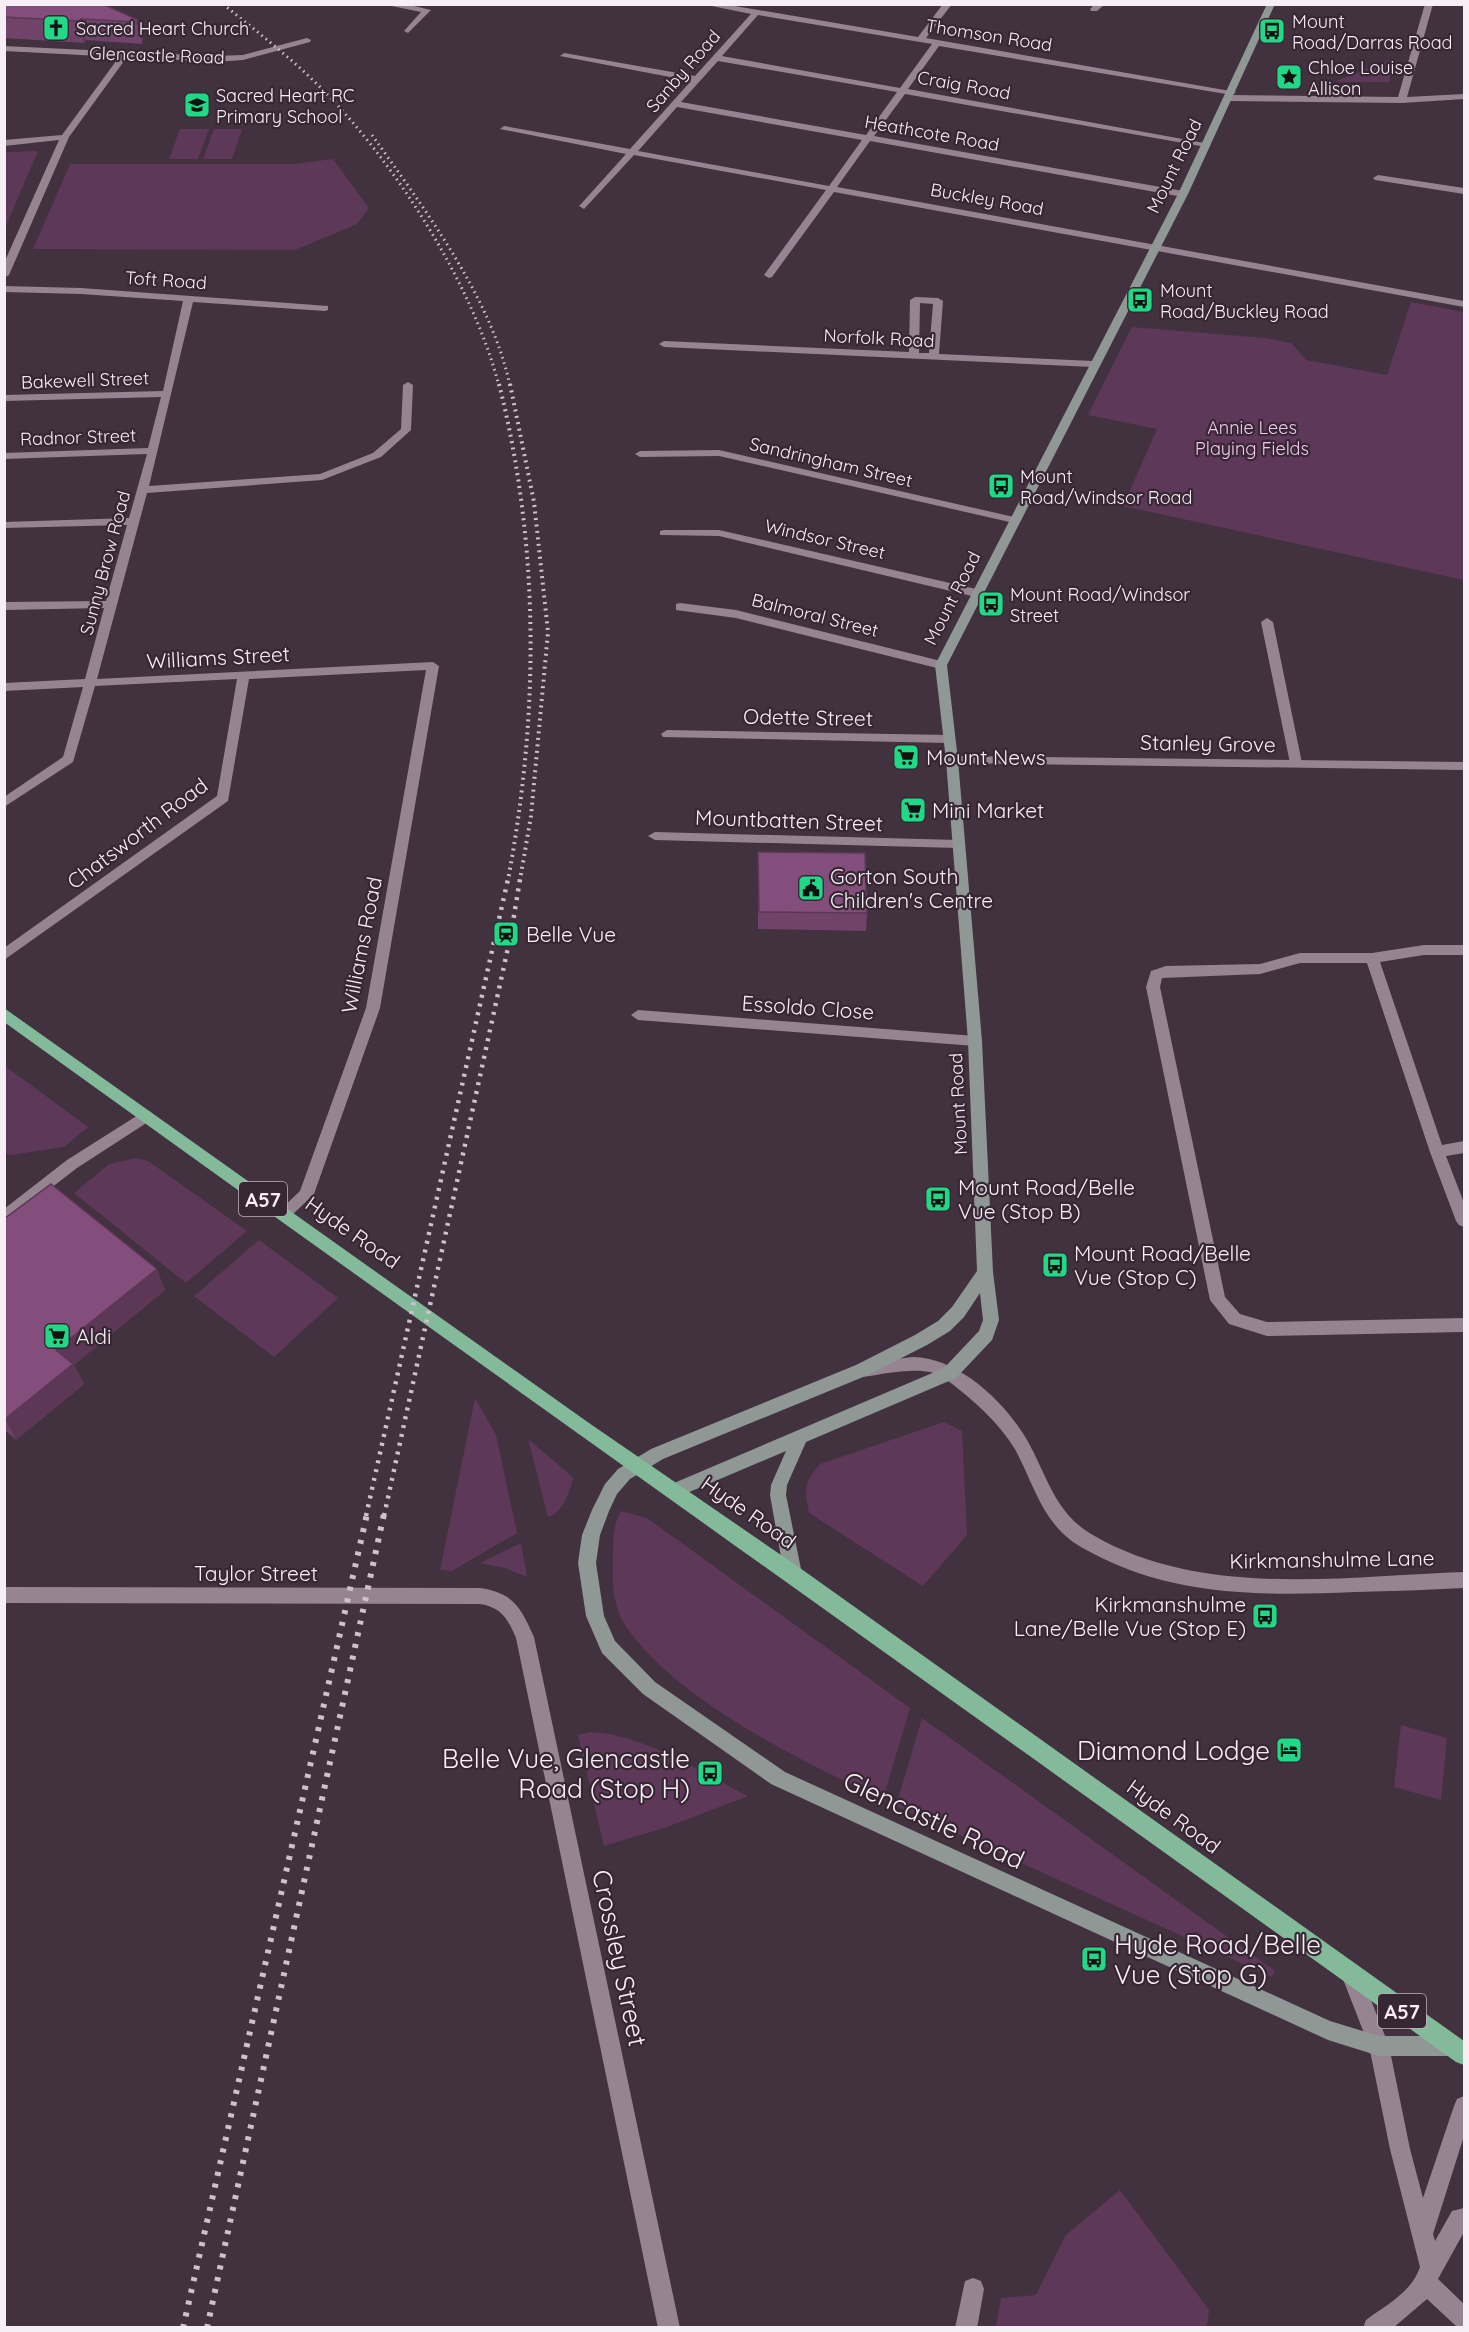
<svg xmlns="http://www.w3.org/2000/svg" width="1469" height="2332" viewBox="0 0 1469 2332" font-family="Quicksand,sans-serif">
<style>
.green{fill:#5e3858}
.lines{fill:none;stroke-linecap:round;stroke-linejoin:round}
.minor{fill:#978493;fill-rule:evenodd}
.tertiary{fill:#978493;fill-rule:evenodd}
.secondary{fill:#8f9895;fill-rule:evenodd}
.trunk{fill:#82ba9a;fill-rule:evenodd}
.rail-far3{stroke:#cdc1cb;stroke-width:3;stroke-dasharray:1.5 4;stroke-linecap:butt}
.rail-far2{stroke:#cdc1cb;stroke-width:4;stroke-dasharray:2 4.5;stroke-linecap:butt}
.rail-far1{stroke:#cdc1cb;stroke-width:4.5;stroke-dasharray:3 6;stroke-linecap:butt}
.rail{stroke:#cdc1cb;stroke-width:6;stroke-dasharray:4 8;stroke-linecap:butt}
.wall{fill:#71436a}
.shaded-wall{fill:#5c3756}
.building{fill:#834e7b;stroke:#5c3756;stroke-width:1.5}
.labels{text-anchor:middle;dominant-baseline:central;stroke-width:4.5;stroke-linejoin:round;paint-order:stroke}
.far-poi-label{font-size:18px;fill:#f8eef6;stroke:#372734;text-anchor:start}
.far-street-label{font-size:18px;fill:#f8eef6;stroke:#372734}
.far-park-label{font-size:18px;fill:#f7c6ee;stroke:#372734}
.shield{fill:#372734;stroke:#beb2bc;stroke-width:1.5}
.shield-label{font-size:20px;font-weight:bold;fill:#f8eef6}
.street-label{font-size:21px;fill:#f8eef6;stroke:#372734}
.poi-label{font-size:21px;fill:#f8eef6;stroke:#372734;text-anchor:start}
.near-poi-label{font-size:26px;fill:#f8eef6;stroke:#372734;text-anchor:end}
.near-street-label{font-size:26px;fill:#f8eef6;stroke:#372734}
</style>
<rect width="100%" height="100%" fill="#42313f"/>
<path class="green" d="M1394,58L1389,82H1334Z
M180,129H209L198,159H169Z
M214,129H242L232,159H203Z
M38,151L5,228V152Z
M333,159L369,208L357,224L295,250L33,249L70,164H293Z
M1411,302L1464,312V580L1123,506L1157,429L1088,415L1132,327L1265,338L1291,343L1306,360L1387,375Z
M5,1066L88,1127L64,1147L10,1155L5,1153Z
M136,1158L148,1161L247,1231L186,1283L74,1193L109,1164Z
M259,1240L338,1298L274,1357L194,1296Z
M475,1398L496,1435L517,1533L452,1571L440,1570Z
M944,1422L962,1431L967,1535L923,1586L809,1513C804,1488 804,1483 820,1464Z
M528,1439L574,1478C568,1492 564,1513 548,1517Z
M621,1511L647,1518L910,1708L883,1799C803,1762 675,1700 625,1625C612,1605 612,1578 613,1555C613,1539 613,1525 621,1511Z
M521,1543L527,1577L505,1568L480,1563Z
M922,1718L1275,1971L1272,1977L896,1806Z
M1401,1725L1447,1738L1441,1800L1394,1787Z
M591,1732C646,1735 700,1772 748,1796L667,1827L604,1846L578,1735Z
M1120,2190L1209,2310L1207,2325L1199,2328L996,2327L1001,2298L1036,2295L1066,2235Z"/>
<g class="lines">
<path class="minor" d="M382,4H406L431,10L408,33L404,31L421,12Z
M702,4H723L918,37L943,4H952L926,38L1236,92L1232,95L939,46L908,89L1210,144L1206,147L905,94L874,136L1183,191L1188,194L1183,197L870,141L837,187L1464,301V307L834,192L772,277L769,278L764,275L826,190L634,155L584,209L579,206L581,204L626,154L500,129L504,126L630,149L691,81L560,56L564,53L695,76L751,14ZM758,15L932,44L900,88L722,56ZM718,61L897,92L866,135L681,102ZM677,107L862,140L829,186L638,151Z
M1095,4H1105L1097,11H1091L1090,9Z
M1425,4H1433L1407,97L1464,94V99L1402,103L1229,101L1225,98L1229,95L1398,97Z
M307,38L311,40L310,42L243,60L214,62L127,57L69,137L9,275L4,278V263L59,140L4,146V140L62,135L119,57L4,51V46L214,56L243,55Z
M1378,175L1464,188V194L1375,180L1373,178Z
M4,286L81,288L328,306V310L325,311L193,302L149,486L320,474L373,453L401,429L403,385L408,382L413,385L411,430L381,457L322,480L147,493L97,679L433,662L439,666L380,1008L314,1194L289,1218H279L276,1214L300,1191L366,1008L426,670L249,679L228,801L4,960V948L217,796L237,679L95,686L73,762L4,807V797L63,757L83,687L4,691V683L85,679L104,608L4,610V602L106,601L127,525L4,528V522L129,518L147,454L4,459V453L148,448L161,397L4,401V395L163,391L183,301L81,294L4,292Z
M915,297L938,298L943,301L939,354L1093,361L1098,364L1093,367L664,347L659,344L664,341L909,352L910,300ZM920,303L933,304L929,353H919Z
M719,450L1014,517L1020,520L1014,523L719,456L640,457L635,454L640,451Z
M664,530H719L976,589L982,593L976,597L719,536L660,535V531Z
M680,603L736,610L941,661L947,665L941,669L736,618L676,610V604Z
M1267,618L1273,622L1302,763L1296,767L1290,763L1261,622Z
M667,730L949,735L955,739L949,743L663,737L661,734Z
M655,832L958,840L965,844L958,848L655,840L648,836Z
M1424,945H1464V955H1424L1380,962L1442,1145L1464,1141V1153L1446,1156L1464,1203V1227L1459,1225L1456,1221L1430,1152L1367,963H1300L1260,974L1162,978L1160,987L1225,1297L1240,1314L1267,1322L1464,1318V1332L1267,1336L1229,1324L1210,1300L1146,987L1151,971L1166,966L1260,964L1300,953H1372Z
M638,1010L975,1036L982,1041L975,1046L638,1020L631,1015Z
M146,1110L151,1112L153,1116L151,1120L77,1168L4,1224V1209L67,1160Z
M4,1587L480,1588C514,1593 521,1608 534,1637L680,2328H658L516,1638C508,1619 501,1607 480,1604L4,1603Z
M1351,1964L1358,1967L1389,2046L1410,2149L1423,2198L1454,2106L1457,2099L1464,2096V2136L1433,2234L1435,2241L1452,2211L1464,2208V2232L1438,2279L1464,2304V2328L1456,2326L1427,2299L1393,2328H1363L1366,2320C1386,2305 1412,2292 1420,2267L1390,2149L1369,2046L1341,1974L1344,1967Z
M973,2278L981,2281L984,2289L977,2328H955L965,2281Z"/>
<path class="tertiary" d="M952,756L1464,762V770L948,763L946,760Z
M913,1357C959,1358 1005,1402 1027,1440C1047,1475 1055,1514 1093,1535C1202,1599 1344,1576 1464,1572V1588C1428,1590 1392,1591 1355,1592C1259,1596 1167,1597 1081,1547C1043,1525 1035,1487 1016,1451C1002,1427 982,1408 961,1391C952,1384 941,1374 930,1372C908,1368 884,1374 862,1377L856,1375L854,1370L856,1365L862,1363Z"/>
<path class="secondary" d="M1267,4H1275L1188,194L947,665L958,760L982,1041L993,1272L999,1320L992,1340L956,1378L806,1442L787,1485L786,1495L802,1574L799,1580L793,1582L787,1580L784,1574L770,1495L771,1485L786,1451L673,1499L667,1496L665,1491L667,1486L944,1368L979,1331L983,1320L980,1293L964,1317L950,1331L927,1345L868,1375L663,1459L630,1479L617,1494L609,1511L600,1535L596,1563L604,1616L615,1641L655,1682L785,1772L1330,2021L1379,2036H1454L1461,2039L1464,2046L1461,2053L1454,2056H1379L1328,2040L771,1784L643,1694L602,1653L586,1616L578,1563L582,1535L592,1510L605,1484L618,1469L651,1449L856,1365L915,1335L938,1321L952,1307L977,1271L968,1041L946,760L935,665L1178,194Z"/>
<path class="trunk" d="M4,1008L589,1423L800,1568L1464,2041V2065L1456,2062C973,1714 487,1370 4,1022Z"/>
<path class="rail-far3" d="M223,4C256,31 290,57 320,87C394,161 473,284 499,386
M372,135C423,207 492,298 510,386"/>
<path class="rail-far2" d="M499,384C540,547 539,715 508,880
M510,384L534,502L548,632L531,816L520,880"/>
<path class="rail-far1" d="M366,1516L508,879
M384,1516L511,934L520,879"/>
<path class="rail" d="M183,2328L367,1514
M207,2328L384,1514"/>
</g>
<path class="wall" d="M4,17L138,20L143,41L142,44L86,40L84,43L4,38Z
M758,852L867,913L866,931L758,929Z
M4,1219L165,1290L74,1365L84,1384L16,1440L4,1429Z"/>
<path class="shaded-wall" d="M81,19L86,40L84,43L79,21Z
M138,20L143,41L142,44L137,22Z
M157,1269L165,1290L74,1365L84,1384L16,1440L5,1419L56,1350Z"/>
<path class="building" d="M4,4H103L138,20L137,22L81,19L79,21L4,17Z
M758,852L865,853L867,913L759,912Z
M51,1184L157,1269L56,1350L73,1364L5,1419L4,1219Z"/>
<defs>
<symbol id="church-square" viewBox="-11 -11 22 22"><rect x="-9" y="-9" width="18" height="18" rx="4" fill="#21d887" stroke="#372734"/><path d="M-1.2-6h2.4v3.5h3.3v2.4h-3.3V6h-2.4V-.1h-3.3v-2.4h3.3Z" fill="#111"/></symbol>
<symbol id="bus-square" viewBox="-11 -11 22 22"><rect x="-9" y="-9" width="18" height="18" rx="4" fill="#21d887" stroke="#372734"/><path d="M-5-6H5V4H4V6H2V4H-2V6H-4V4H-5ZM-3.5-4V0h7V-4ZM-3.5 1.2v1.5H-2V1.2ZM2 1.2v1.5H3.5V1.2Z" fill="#111"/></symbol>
<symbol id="sight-square" viewBox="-11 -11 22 22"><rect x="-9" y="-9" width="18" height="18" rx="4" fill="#21d887" stroke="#372734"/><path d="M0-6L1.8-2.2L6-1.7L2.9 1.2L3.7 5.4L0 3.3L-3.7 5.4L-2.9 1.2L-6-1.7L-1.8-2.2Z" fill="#111"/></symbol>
<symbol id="school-square" viewBox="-11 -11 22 22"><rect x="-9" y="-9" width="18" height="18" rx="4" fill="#21d887" stroke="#372734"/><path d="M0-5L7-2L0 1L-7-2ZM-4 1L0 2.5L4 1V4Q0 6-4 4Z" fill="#111"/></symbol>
<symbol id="supermarket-square" viewBox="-11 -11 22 22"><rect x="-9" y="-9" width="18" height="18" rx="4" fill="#21d887" stroke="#372734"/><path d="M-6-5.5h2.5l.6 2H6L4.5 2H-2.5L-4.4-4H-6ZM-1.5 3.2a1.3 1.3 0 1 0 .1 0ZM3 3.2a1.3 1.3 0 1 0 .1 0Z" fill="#111"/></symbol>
<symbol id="civic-square" viewBox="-11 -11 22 22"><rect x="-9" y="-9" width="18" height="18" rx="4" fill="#21d887" stroke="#372734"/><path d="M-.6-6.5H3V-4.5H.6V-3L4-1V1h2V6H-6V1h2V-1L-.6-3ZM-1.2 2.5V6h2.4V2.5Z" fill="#111"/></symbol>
<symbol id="station-square" viewBox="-11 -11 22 22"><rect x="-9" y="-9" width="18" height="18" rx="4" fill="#21d887" stroke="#372734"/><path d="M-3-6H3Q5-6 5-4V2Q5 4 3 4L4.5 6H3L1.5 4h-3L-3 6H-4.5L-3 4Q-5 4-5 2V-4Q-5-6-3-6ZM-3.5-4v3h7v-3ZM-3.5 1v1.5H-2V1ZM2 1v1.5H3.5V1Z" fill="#111"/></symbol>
<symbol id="hotel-square" viewBox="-11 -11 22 22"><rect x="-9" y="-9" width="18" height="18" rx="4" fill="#21d887" stroke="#372734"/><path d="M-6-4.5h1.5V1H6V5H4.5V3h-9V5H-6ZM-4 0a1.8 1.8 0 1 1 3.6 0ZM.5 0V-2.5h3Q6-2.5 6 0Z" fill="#111"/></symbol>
</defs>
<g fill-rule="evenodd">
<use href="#church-square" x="41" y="13" width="30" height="30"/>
<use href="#bus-square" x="1257" y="16" width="30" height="30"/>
<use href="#sight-square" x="1274" y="62" width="30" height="30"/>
<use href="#school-square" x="182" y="90" width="30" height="30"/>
<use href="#bus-square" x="1125" y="285" width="30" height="30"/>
<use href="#bus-square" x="986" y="471" width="30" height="30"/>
<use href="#bus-square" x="976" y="589" width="30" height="30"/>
<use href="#supermarket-square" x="891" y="742" width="30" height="30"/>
<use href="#supermarket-square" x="898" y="795" width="30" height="30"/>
<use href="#civic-square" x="796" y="873" width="30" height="30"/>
<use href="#station-square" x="491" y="919" width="30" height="30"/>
<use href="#bus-square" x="923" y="1184" width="30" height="30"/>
<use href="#bus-square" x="1040" y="1250" width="30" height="30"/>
<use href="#supermarket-square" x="42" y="1321" width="30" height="30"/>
<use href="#bus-square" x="1250" y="1601" width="30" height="30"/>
<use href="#hotel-square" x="1274" y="1735" width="30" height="30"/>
<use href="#bus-square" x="695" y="1758" width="30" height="30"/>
<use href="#bus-square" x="1079" y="1944" width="30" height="30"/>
</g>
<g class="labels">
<g class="far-poi-label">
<text x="1292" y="21">Mount<tspan x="1292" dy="21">Road/Darras Road</tspan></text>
<text x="76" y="28">Sacred Heart Church</text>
<text x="1308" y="67">Chloe Louise<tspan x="1308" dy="21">Allison</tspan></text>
<text x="216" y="95">Sacred Heart RC<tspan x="216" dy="21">Primary School</tspan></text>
<text x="1160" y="290">Mount<tspan x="1160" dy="21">Road/Buckley Road</tspan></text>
<text x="1020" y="476">Mount<tspan x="1020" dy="21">Road/Windsor Road</tspan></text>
<text x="1010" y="594">Mount Road/Windsor<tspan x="1010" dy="21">Street</tspan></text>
</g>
<g class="far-street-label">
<text transform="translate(989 35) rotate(9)">Thomson Road</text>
<text transform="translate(157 55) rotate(2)">Glencastle Road</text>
<text transform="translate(683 71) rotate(-49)">Sanby Road</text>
<text transform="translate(964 85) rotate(10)">Craig Road</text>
<text transform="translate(932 133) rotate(10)">Heathcote Road</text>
<text transform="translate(1174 166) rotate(-64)">Mount Road</text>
<text transform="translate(987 199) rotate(10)">Buckley Road</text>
<text transform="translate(166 280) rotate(4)">Toft Road</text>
<text transform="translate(879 338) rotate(3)">Norfolk Road</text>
<text transform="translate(85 380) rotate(-2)">Bakewell Street</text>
<text transform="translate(78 437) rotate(-2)">Radnor Street</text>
<text transform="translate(831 462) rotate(13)">Sandringham Street</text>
<text transform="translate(825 539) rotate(13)">Windsor Street</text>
<text transform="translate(105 563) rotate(-75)">Sunny Brow Road</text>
<text transform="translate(952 598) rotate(-63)">Mount Road</text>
<text transform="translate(815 615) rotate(14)">Balmoral Street</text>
<text transform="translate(958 1104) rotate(-93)">Mount Road</text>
</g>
<g class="far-park-label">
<text x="1252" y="427">Annie Lees<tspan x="1252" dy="21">Playing Fields</tspan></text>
</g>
<g class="shield">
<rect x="239" y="1182" width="48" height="34" rx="4.5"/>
<rect x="1378" y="1994" width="48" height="34" rx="4.5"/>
</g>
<g class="shield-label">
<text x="263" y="1199">A57</text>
<text x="1402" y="2011">A57</text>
</g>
<g class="street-label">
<text transform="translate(218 657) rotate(-3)">Williams Street</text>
<text transform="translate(808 717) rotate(1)">Odette Street</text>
<text transform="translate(1208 743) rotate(1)">Stanley Grove</text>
<text transform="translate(789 820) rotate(2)">Mountbatten Street</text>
<text transform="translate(137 833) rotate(-37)">Chatsworth Road</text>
<text transform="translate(361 945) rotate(-79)">Williams Road</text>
<text transform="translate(808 1007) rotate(4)">Essoldo Close</text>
<text transform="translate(353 1232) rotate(35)">Hyde Road</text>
<text transform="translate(749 1512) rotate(35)">Hyde Road</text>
<text transform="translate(1332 1559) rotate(-1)">Kirkmanshulme Lane</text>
<text x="256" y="1573">Taylor Street</text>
<text transform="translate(1174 1816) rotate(36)">Hyde Road</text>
</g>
<g class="poi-label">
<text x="926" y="757">Mount News</text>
<text x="932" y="810">Mini Market</text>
<text x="830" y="876">Gorton South<tspan x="830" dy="24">Children's Centre</tspan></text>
<text x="526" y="934">Belle Vue</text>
<text x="958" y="1187">Mount Road/Belle<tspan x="958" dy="24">Vue (Stop B)</tspan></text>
<text x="1074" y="1253">Mount Road/Belle<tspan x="1074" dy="24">Vue (Stop C)</tspan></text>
<text x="76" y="1336">Aldi</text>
<text x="1246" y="1604" text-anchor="end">Kirkmanshulme<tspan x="1246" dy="24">Lane/Belle Vue (Stop E)</tspan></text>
</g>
<g class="near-poi-label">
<text x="1270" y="1750">Diamond Lodge</text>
<text x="690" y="1758">Belle Vue, Glencastle<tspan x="690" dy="30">Road (Stop H)</tspan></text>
<text x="1114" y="1944" text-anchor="start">Hyde Road/Belle<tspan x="1114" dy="30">Vue (Stop G)</tspan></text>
</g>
<g class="near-street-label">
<text transform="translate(934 1820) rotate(25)">Glencastle Road</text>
<text transform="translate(620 1958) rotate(78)">Crossley Street</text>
</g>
</g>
<rect width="1469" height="2332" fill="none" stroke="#f8eef6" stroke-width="12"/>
</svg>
